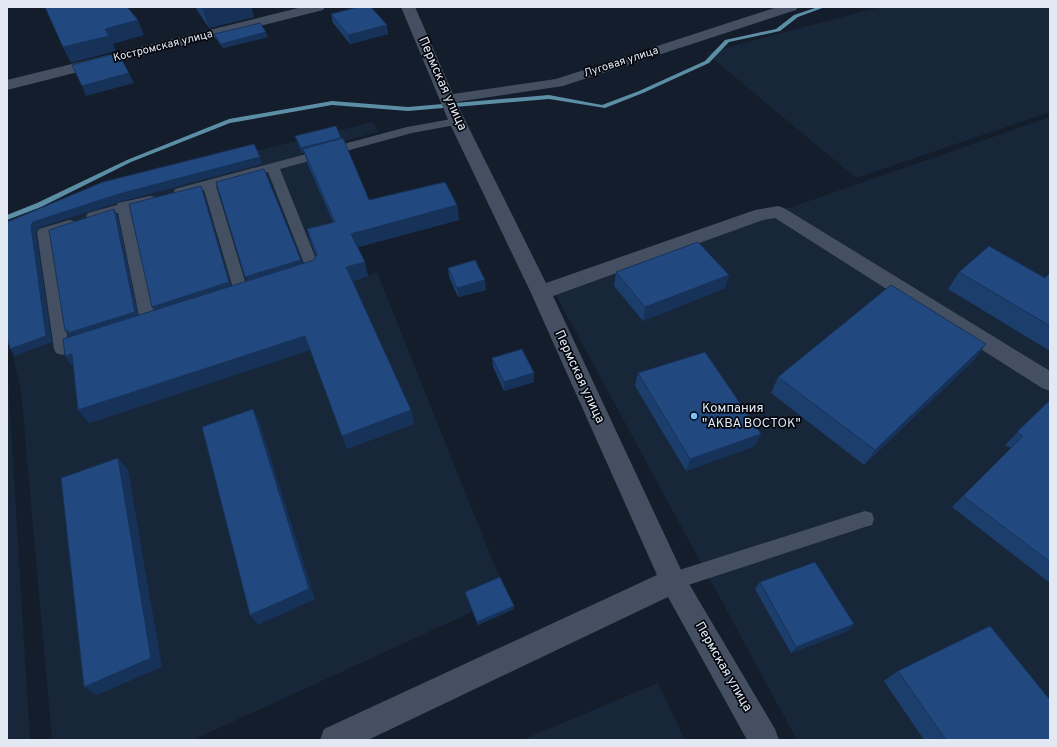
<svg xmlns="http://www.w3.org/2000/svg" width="1057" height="747" viewBox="0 0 1057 747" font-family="Overpass,sans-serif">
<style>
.built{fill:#182639}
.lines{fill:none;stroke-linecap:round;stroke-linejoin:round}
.stream{fill:#5c8ea6;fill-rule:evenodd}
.service{fill:#445061;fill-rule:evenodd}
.minor{fill:#445061;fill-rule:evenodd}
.wall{fill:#1c3e6d}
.shaded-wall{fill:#173259}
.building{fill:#21487f;stroke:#173259}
.poi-dot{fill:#7ebdf9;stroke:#04070d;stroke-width:1.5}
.labels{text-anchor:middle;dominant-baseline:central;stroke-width:3.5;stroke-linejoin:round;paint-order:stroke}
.far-street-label{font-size:11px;fill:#e2e9f3;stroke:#04070d}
.street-label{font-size:13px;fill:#e2e9f3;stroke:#04070d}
.poi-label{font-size:13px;fill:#e2e9f3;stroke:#04070d;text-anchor:start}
</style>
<rect width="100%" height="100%" fill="#131d2b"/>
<path class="built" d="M880,7H1050V112L856,178L706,53Z
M1050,117V740H797L553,290Z
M373,122L378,132L302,152L358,279L377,272L507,596L193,740H52L21,391L7,332V231L107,188Z
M7,374L8,379L30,740H7Z
M658,683L685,740H522Z"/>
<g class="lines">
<path class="stream" d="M818,7H825L798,17L780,31L729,42L709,63L643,93L605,108L549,99L408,111L332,105L230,123L131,162L41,207L7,220V215L37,203L127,160L229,119L332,101L408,107L549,95L602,105L639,91L705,61L725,40L776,29L794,15Z"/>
<path class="service" d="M457,118L463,122L461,124L412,133L280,169L320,269L318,273L300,278L295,277L293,273L295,269L305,266L268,172L216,186L248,291L246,295C238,297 231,301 223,299L221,295L223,291L233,288L204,190L180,196L175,195L174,192L175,189L407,127Z
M150,196L155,197L157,200L155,203L130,210L156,321L153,325L148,327L143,325L140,321L118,213L93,220L88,219L86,216L88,213L117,205L118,203Z
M69,220L74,221L76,224L74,227L51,234L68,341L86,335L91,337L94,341L91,345L62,355L56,353L54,349L37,232L39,229Z
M865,511L872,513L874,519L872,525L865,527L673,590L666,588L663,581L666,574L673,572Z"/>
<path class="minor" d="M302,7H325L323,10L7,90V80Z
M401,7H415L453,94L556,79L777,7H798L796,10L563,86L456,102L546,283L755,210L778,206L784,208L1050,371V391L1042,388L775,218L763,220L553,296L682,572L775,729L779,740H747L668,597L368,740H320L324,729L657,575L531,293L449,122Z"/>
</g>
<path class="wall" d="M195,7H251L254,17L209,28Z
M331,14L388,34L350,44L333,23Z
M214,34L268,37L223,48L216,39Z
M295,136L341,138L369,200L457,205L459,220L358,247L368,276L353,281L414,424L347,449L310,350L89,423L78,410L73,367L65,356L71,337L70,335L69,336L114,209L117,214L138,315L154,310L201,186L203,191L231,286L314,260L316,256L311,243L307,229L333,222L307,163L304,153H302L297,141Z
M448,268L486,290L458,297L449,277Z
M616,272L729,275L725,288L643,321L614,286Z
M959,272L1045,278L1050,273V351L948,289Z
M986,344L974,360L864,465L771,393L778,377Z
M492,358L534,382L504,391L493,367Z
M638,373L755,446L686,471L635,386Z
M1050,400V583L952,507L1011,448L1005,445Z
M760,582L854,624L848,631L791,653L755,589Z
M465,592L514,609L478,625L466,596Z
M898,671L1050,740H924L884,681Z"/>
<path class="shaded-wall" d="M202,7H251L254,17L209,28Z
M138,20L144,35L113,44L116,51L71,63L63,47L105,29Z
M387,25L388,34L350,44L348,35Z
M266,32L268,37L223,48L221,44Z
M129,73L134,83L86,96L82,86Z
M341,138L342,143L303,149L304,153H302L301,148Z
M260,157L262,164L123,201L38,228L36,232L52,342L15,356L10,349L31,226L33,222L119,194Z
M201,186L203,191L231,287L155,312L152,307Z
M457,205L459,220L355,248L351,234Z
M114,209L117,214L138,317L72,338L70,335L69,336L65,331Z
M301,260L303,265L247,282L245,277Z
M365,262L368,276L350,282L346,267Z
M729,275L725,288L643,321L645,307Z
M485,280L486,290L458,297L457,288Z
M305,336L310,350L89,423L78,410Z
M986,344L974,360L864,465L875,450Z
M72,354L76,370L65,356Z
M534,373V382L504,391V382Z
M253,409L259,421L315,599L258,625L250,615Z
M411,410L414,424L347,449L342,436Z
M761,434L755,446L686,471L690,459Z
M118,458L128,470L162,667L97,695L84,687Z
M514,606V609L478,625L477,622Z
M854,624L848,631L791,653L796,647Z"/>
<path class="building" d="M45,7H127L138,20L105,29L109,36L63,47Z
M358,7H371L387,25L348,35L331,14Z
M260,23L266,32L221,44L214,34Z
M118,53L129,73L82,86L72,65Z
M336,126L341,138L301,148L295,136Z
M343,138L369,200L445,182L457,205L351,234L365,262L346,267L411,410L342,436L305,336L78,410L72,354L65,356L63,339L314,260L317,254L307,229L335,222L303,149Z
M254,144L260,157L119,194L33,222L31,226L46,336L10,349L7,337V222L103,182Z
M264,169L301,260L245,277L216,182Z
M201,186L229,282L152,307L129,204Z
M114,209L135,312L68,333V330L65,331L49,230Z
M698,242L729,275L645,307L616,272Z
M989,246L1045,278L1050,273V326L959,272Z
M475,260L485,280L457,288L448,268Z
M891,285L986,344L875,450L778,377Z
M522,349L534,373L504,382L492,358Z
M705,352L761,434L690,459L638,373Z
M1050,400V562L963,496L1023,436L1017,432Z
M253,409L309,589L250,615L202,427Z
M118,458L151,658L84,687L61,478Z
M815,562L854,624L796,647L760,582Z
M500,577L514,606L477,622L465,592Z
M990,626L1050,700V740H946L898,671Z"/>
<circle class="poi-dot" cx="694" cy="416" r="4"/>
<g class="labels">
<g class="far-street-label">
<text transform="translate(163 46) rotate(-14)">Костромская улица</text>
<text transform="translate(621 62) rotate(-18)">Луговая улица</text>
</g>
<g class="street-label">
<text transform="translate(442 84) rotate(66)">Пермская улица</text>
<text transform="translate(579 377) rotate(65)">Пермская улица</text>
<text transform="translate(723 667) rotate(60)">Пермская улица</text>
</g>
<g class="poi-label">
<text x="702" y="409">Компания<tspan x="702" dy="15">"АКВА ВОСТОК"</tspan></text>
</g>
</g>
<rect width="1057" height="747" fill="none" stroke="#e2e9f3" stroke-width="16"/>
</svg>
